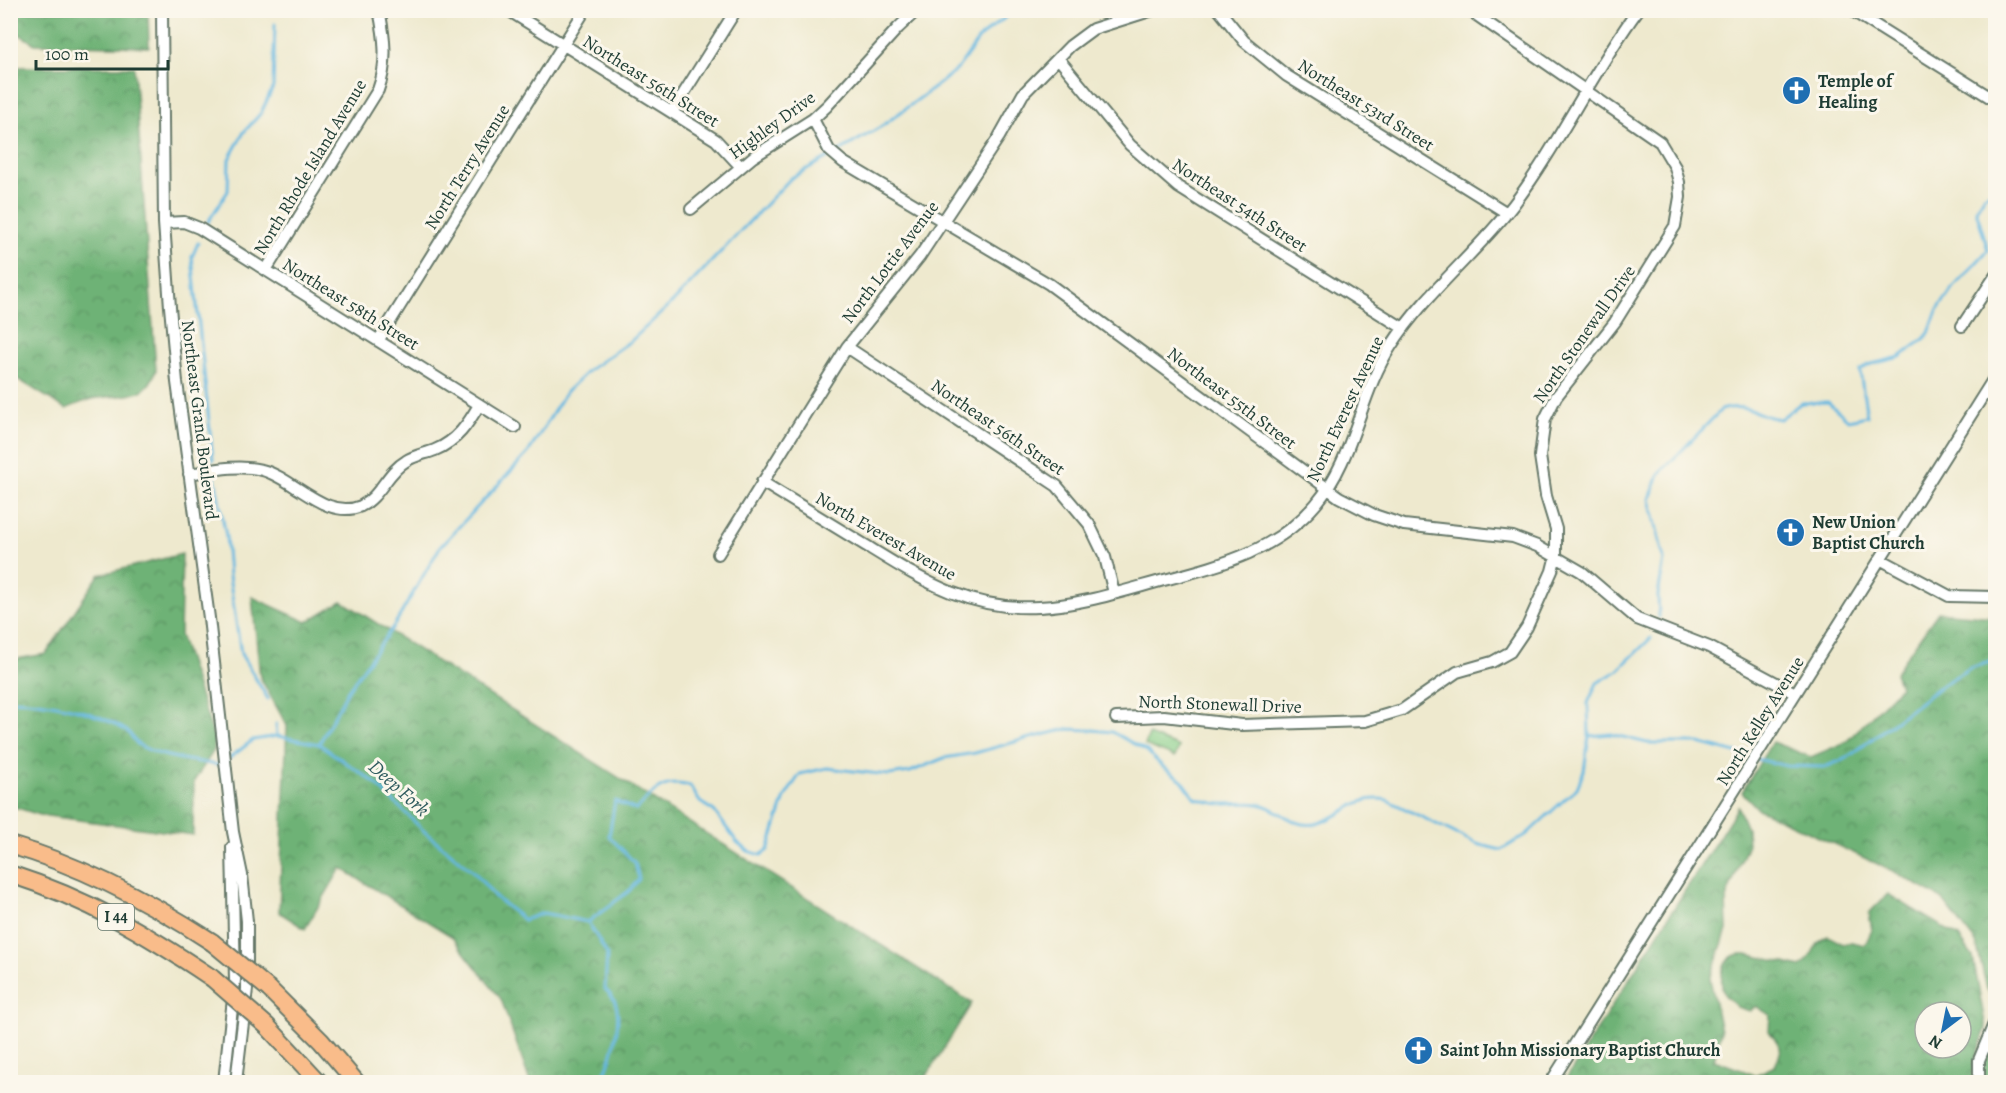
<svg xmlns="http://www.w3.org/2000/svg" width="2006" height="1093" viewBox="0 0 2006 1093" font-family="Alegreya,serif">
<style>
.green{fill:#89cf8a;stroke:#54865f;stroke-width:1.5}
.forest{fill:url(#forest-crowns);stroke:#467855;stroke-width:1.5;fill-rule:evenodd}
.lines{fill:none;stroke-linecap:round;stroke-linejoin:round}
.stream{stroke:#65b8e1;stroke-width:3}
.minor-casing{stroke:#67796a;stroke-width:14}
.highway-casing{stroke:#67796a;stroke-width:20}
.minor{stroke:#fff;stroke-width:10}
.highway{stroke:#f9bc8a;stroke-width:16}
.highway-bridge-casing{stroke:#67796a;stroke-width:20;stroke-linecap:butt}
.highway-bridge{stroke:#f9bc8a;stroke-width:16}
.labels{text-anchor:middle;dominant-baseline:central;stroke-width:6;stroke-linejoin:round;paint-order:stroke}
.shield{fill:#fbf7ec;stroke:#61756b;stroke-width:1.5}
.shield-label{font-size:16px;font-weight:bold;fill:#1f3d34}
.street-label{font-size:18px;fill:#1f3d34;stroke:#fbf7ec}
.poi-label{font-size:18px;font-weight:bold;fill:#1f3d34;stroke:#fbf7ec;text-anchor:start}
.water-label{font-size:20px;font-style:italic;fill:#305c5f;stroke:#fbf7ec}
</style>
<defs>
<pattern id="forest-crowns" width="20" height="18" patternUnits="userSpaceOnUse" patternTransform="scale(1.5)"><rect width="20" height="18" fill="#6eb276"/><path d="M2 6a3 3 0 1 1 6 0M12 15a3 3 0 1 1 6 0" fill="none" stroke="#5a9262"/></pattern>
</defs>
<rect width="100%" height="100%" fill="#fbf7ec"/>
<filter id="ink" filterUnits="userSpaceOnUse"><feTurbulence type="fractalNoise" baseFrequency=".0167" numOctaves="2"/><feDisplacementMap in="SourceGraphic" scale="12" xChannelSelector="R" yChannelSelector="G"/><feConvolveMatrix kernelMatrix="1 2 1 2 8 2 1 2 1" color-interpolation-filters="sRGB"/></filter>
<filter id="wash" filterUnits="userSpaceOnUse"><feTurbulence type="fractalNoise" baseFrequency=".008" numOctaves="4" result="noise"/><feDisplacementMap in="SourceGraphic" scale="24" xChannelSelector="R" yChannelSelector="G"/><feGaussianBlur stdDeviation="1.35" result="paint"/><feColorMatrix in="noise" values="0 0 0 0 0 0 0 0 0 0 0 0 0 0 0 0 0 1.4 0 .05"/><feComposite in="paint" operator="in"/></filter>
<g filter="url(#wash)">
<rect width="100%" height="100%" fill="#eee9ce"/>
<path class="green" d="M1149,735L1179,747L1175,757L1145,745Z"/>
<path class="forest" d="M10,11H148L149,47L35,44L11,29Z
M16,67H134L156,370C147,401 123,394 98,398C87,399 76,405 66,409L11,375L10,69Z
M182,554L180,635L214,737V750L194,781L193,835L40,815L11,806V660L46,654L99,575Z
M252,597L307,622L342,601L972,1003L923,1082H530L501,999L451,936L341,868L305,929L279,912L287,726L260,677Z
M1938,612L1995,617V1001L1987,989L1976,943L1942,899L1895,872L1758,809L1742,792L1772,742L1811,757L1846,742L1900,687L1895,673Z
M1738,807L1747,829L1748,844L1726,898L1727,930L1710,979L1721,1031L1714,1060L1755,1075L1775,1066C1785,1045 1780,1047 1769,1031L1770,1015L1756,1006L1750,1011L1737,1007L1724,994C1718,975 1723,952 1747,954L1801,967C1814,958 1813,942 1828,936L1843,944L1852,942L1865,945L1872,930L1869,913L1888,894L1959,937L1973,957L1986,1029L1973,1065L1972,1082H1564ZM1925,1012H1961V1048H1925Z
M1995,1031V1082H1983V1060Z"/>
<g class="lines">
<path class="stream" d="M836,153L882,126L939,84L958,68L980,37L1015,10
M208,222L228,191L229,159L244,132L261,113L273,87L275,24
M198,243L192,257L213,460
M215,478L226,536L229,576L241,654L268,699
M1659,617L1658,595L1664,560L1650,499L1659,474L1721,410C1749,402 1756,416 1780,419L1801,403L1828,402L1848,420L1867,416L1860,371L1868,365L1900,357L1924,339L1929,333L1937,311L1954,287L1988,250L1976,210L1984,196L1996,190
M10,700C49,701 94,710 127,731C132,735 134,742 139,745C161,758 192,760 216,765L221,763
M276,724L277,736
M1589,736L1611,734L1647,743H1699L1751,757
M319,744L348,690L395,624L440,547L528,453L566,392L589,370L632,340L673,302L791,178L830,156
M1757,759L1787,766L1825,767L1847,758L1945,683L1970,668L1996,660
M227,760L253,740L277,736L319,744L374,782L425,832L475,873L495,897L524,920L543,913L588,922
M588,922L629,891L639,879L635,863L609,836L615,801L636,810C655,791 661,779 690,786L700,802L714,811L737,842L748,851L761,855L768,850L785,797L800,774L827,768L889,775L910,772L944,758L975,753L1018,741L1067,729L1093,730L1112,732L1147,751L1163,767L1182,780L1195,798C1206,801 1216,805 1227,804C1238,804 1248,802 1259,804C1279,808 1293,828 1315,824C1344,818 1354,794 1387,800L1477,844L1501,850L1526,835L1577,788L1584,771L1589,736L1588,703L1597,683L1617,671L1651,638
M588,922L607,954L605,989C608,992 612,996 614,1000C624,1018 611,1067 599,1082"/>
</g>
</g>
<g filter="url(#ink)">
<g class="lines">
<defs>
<path id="minor" d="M162,10L164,223L170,307L177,382L209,618L233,832L242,875L247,921V989L236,1082
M508,10L716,140L741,167
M1219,10L1244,41L1287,76L1507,213
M1851,10L1996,101
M1058,58L1130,145L1178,187L1403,328
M672,112L736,10
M813,119L829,150L843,162L1049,284L1339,497L1374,515L1404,525L1513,537L1537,546L1582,572L1637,619L1709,647L1795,693
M691,209L753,157L813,119L827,106L898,28L917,10
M164,223L184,222L199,228L515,427
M266,270L378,90C388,63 385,38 379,10
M1962,326L1996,275
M378,341L585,10
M847,347L1057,486L1089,524L1105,557L1114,593
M189,474C213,470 238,464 262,470C294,478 326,521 361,506C380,497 387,472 406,461C415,455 425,454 435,450C457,441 468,424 479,405
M762,482C796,503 831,524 865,545C922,580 969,611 1039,607C1082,605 1126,590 1168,579C1225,564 1277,550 1316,504C1355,458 1359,395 1391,346C1425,293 1476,254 1514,204C1560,143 1592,72 1638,10
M718,554L847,347L920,256L999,137L1023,94L1070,46L1093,29L1153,10
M1880,559L1949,596L1996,597
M1116,718L1164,716L1242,725L1365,721L1402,710L1457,672L1492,662L1510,652L1527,627L1552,571L1556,555V529L1546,496L1540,456L1545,419L1556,397L1615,322L1675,226L1680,197L1679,182L1675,167L1660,142L1469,10
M224,1082L235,980L232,847
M1551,1082L1996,375
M1979,1082V1060L1996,1019"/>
<path id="highway" d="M10,845C83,866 149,901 212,942
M10,874C88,899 145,933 212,978
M269,989L321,1041L356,1082
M267,1026L319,1082"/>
</defs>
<use href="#minor" class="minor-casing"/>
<use href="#highway" class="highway-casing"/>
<use href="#minor" class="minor"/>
<use href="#highway" class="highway"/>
<defs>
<path id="highway-bridge" d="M212,942L269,989
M212,978L267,1026"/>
</defs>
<use href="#highway-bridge" class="highway-bridge-casing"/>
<use href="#highway-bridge" class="highway-bridge"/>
</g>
</g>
<defs>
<symbol id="church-disc" viewBox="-11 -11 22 22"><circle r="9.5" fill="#1f6fb2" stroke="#fbf7ec"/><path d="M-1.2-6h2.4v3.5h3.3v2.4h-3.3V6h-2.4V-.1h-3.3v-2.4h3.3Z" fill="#fff"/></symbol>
</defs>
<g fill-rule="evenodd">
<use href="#church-disc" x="1780" y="74" width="33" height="33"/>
<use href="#church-disc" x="1774" y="516" width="33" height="33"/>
<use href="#church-disc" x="1402" y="1034" width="33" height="33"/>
</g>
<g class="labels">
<rect class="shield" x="98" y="904" width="36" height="26" rx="4.5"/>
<g class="shield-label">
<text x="116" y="917">I 44</text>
</g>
<g class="street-label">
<text transform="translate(651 81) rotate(32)">Northeast 56th Street</text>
<text transform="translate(1366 105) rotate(32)">Northeast 53rd Street</text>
<text transform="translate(772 125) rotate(-36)">Highley Drive</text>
<text transform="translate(310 167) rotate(-59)">North Rhode Island Avenue</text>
<text transform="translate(467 167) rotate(-58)">North Terry Avenue</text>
<text transform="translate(1240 205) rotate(33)">Northeast 54th Street</text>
<text transform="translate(890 262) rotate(-53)">North Lottie Avenue</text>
<text transform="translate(351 304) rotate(32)">Northeast 58th Street</text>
<text transform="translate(1584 334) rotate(-55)">North Stonewall Drive</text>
<text transform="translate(1232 398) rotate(37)">Northeast 55th Street</text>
<text transform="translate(1345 409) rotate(-65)">North Everest Avenue</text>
<text transform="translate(200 420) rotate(83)">Northeast Grand Boulevard</text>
<text transform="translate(998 427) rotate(34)">Northeast 56th Street</text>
<text transform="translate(886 536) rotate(30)">North Everest Avenue</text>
<text transform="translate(1220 704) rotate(2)">North Stonewall Drive</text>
<text transform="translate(1760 721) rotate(-58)">North Kelley Avenue</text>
</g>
<g class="poi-label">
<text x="1818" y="81">Temple of<tspan x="1818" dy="21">Healing</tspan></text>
<text x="1812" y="522">New Union<tspan x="1812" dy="21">Baptist Church</tspan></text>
<text x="1440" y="1050">Saint John Missionary Baptist Church</text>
</g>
<g class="water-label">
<text transform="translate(399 788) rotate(42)">Deep Fork</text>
</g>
</g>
<rect width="2006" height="1093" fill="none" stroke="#fbf7ec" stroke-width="36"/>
<g transform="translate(1943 1030) rotate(212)"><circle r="28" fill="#fbf7ec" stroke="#a3ada2" stroke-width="1.5"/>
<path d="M0-4.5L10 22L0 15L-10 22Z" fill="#1f6fb2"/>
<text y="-9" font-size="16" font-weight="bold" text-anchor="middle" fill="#1f3d34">N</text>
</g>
<path d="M36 60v9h132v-9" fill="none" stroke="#1f3d34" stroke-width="3"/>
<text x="45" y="60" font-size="18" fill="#1f3d34" stroke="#fbf7ec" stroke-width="4.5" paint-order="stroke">100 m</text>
</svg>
